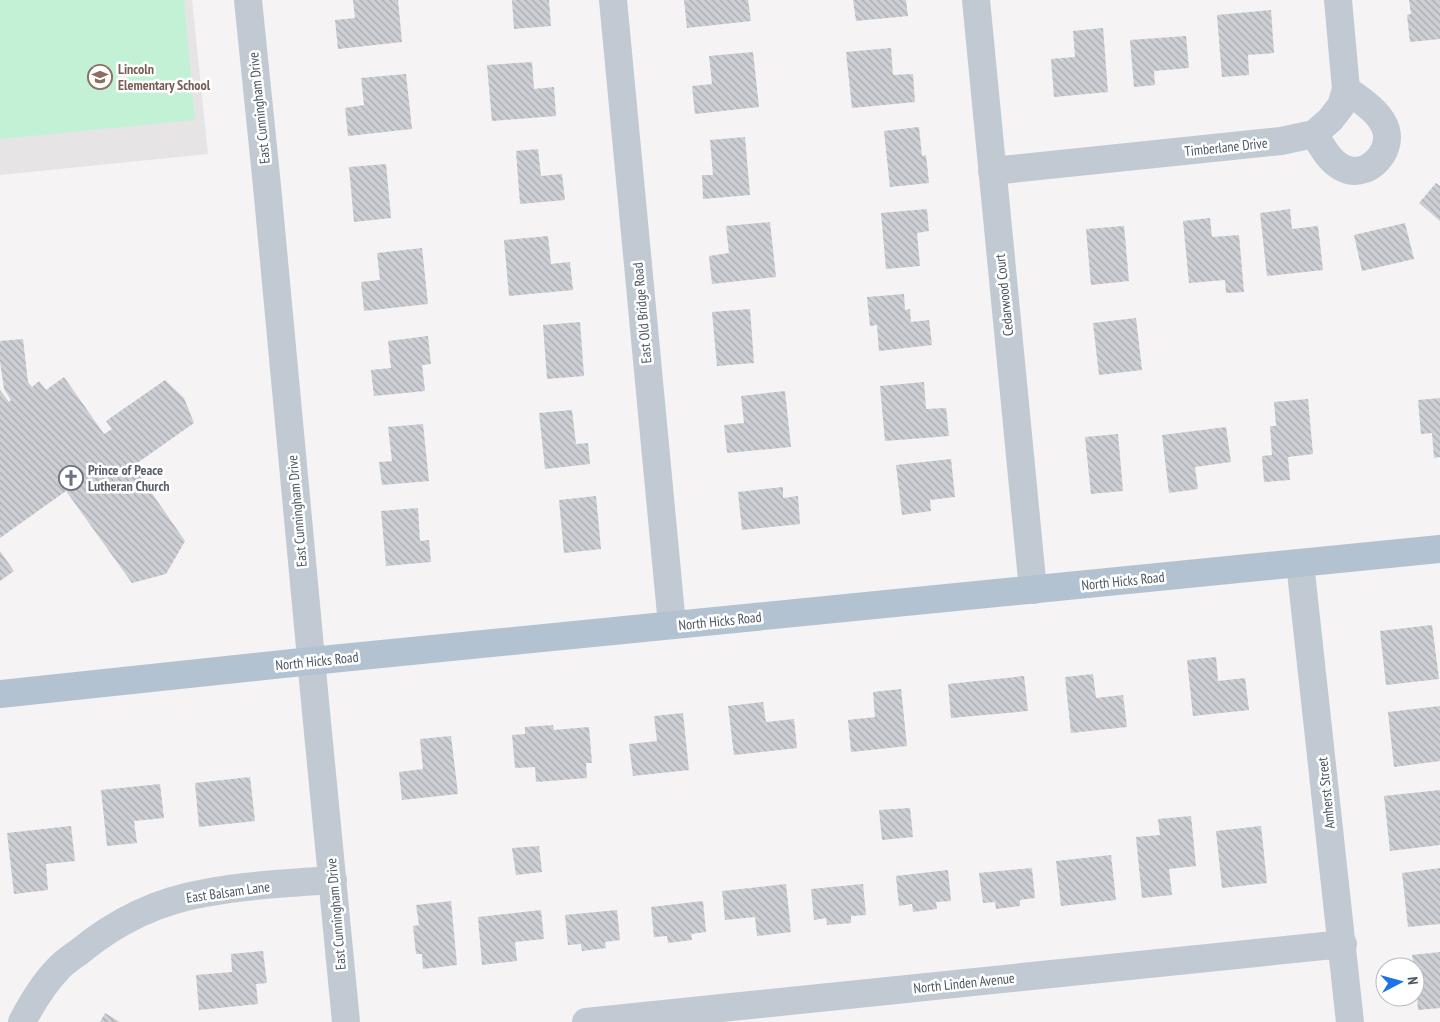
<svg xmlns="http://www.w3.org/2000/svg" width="1440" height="1022" viewBox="0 0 1440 1022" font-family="'PT Sans Narrow',sans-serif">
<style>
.education{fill:#e6e4e5}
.pitch{fill:#c3f1d5}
.building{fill:url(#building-back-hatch)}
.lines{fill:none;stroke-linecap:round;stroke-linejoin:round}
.minor{stroke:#c1cad2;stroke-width:28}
.major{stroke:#b3c2d1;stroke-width:28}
.labels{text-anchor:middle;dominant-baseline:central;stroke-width:5;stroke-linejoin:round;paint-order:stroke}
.education-label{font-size:14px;font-weight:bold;fill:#785e54;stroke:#fff;text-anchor:start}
.street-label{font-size:14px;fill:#4a5661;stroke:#fff}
.worship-label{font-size:14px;font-weight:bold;fill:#5b616d;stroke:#fff;text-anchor:start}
</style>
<defs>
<pattern id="building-back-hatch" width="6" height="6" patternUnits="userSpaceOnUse" patternTransform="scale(1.25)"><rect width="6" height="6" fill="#cdcfd5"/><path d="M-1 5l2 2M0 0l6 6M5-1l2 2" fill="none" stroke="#a8abb0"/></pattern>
</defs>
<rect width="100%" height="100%" fill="#f5f3f3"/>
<path class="education" d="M0,0H192L208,154L0,175Z"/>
<path class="pitch" d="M0,0H184L195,120L0,139Z"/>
<path class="building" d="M353,0H398L402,42L338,49L335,20L355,18Z
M512,0H549L551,26L514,29Z
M684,0H748L751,21L687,28Z
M853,0H906L908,16L856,21Z
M1409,0H1440V39L1410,42L1407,15L1411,14Z
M1271,10L1274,53L1248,55L1249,75L1222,77L1217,15Z
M1103,28L1108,92L1054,97L1051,59L1075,57L1073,31Z
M1186,36L1189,68L1154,71L1155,85L1134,87L1130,40Z
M891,48L893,75L913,74L915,102L852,108L846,52Z
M753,52L759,107L695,114L692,86L712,84L709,56Z
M532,62L534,89L554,87L556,116L492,121L487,65Z
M406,74L412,129L348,136L345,108L364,105L361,78Z
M919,127L922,156L926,155L929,183L890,187L884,131Z
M745,137L750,195L703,199L702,175H713L710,140Z
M538,149L541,176L562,174L565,200L520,204L516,151Z
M386,164L391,218L354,222L349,167Z
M1436,183L1440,186V221L1419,203Z
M927,209L929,231L917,233L920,266L886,269L881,213Z
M1290,209L1292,229L1318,226L1323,270L1267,276L1260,213Z
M1210,218L1212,237L1239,235L1244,292L1226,293L1225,280L1189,283L1183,221Z
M770,222L776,277L712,284L709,256L729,253L726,226Z
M1405,223L1414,259L1362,271L1354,235Z
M1124,226L1129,281L1091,285L1086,229Z
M548,236L551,264L570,262L573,290L509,296L504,240Z
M422,248L428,304L364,311L361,282L380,280L377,253Z
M904,294L905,310L910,309L911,322L929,320L932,345L879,351L877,325L870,326L867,297Z
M750,309L754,363L717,366L712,312Z
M1136,318L1142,370L1099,375L1093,323Z
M580,322L584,376L547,379L543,325Z
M428,336L431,364L422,365L425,391L374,396L371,370L391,368L388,341Z
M23,339L28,382L32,387L39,381L46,390L64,377L104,434L112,429L106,421L165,380L184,398L194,423L133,466L185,541L166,574L132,583L66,491L0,538V390L9,402L11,400L4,389L0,361V341Z
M924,382L926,409L946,408L949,436L885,441L880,386Z
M785,391L791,447L727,453L724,425L744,423L741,396Z
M1440,398V457L1434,458L1432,433L1421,434L1418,400Z
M1308,399L1313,454L1288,457L1290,480L1264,482L1262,456L1272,455L1270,426H1276L1274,402Z
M572,410L576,444L588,443L590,464L545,469L539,413Z
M423,424L429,481L382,485L379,462L392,461L388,427Z
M1226,427L1231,462L1195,467L1198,489L1169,493L1162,435Z
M1118,434L1123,491L1091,494L1085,437Z
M951,459L955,497L930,500L931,511L902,515L896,465Z
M783,487V498L798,496L800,524L742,530L738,492Z
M596,496L601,549L564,553L559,500Z
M418,508L420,541L429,540L431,562L386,566L381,511Z
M0,551L14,571L0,581Z
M1432,625L1439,679L1386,685L1380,631Z
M1216,657L1218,681L1245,678L1249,710L1193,716L1187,660Z
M1093,674L1096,698L1123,695L1127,727L1071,733L1065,677Z
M1024,676L1028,711L951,718L948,684Z
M901,689L907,746L851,752L848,720L875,717L873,692Z
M763,702L766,722L794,719L797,748L734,755L728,706Z
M1440,706V761L1394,767L1388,712Z
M683,713L689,770L633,776L629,744L657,741L654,716Z
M553,725L554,730L589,727L592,763H586L587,778L536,782L535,767L515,768L512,735L525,734V727Z
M451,736L458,794L402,800L399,772L423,769L420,739Z
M250,777L255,821L199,827L195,783Z
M160,784L164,818L134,821L137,843L107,846L101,790Z
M1440,790V845L1390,851L1384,796Z
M910,808L913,837L882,840L879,810Z
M1191,816L1196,866L1169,869L1172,895L1142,898L1136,837L1160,835L1158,819Z
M71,826L75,861L46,864L48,890L14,894L7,833Z
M1261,826L1267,883L1222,888L1216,831Z
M539,846L542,872L516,875L512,848Z
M1111,855L1116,900L1061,906L1056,861Z
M1032,868L1035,898L1020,900V906L996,909L995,902L983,903L979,873Z
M1440,868V924L1408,927L1402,873Z
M948,870L951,901L936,902L937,909L913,912L912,904L899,906L896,876Z
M786,884L791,932L757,936L755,917L725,920L722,891Z
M863,884L866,915L851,916V923L827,925L826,918L814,920L811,889Z
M451,901L457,965L423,969L422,954H416L413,926L419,925L416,905Z
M703,901L706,932L691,934L692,940L668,943L667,936L654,937L651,907Z
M541,910L544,939L515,942L517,961L482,965L478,917Z
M617,910L620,940L605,942L606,948L582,951L581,944L568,945L565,915Z
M263,951L267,983L256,984L258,1004L199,1010L196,975L232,972L231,954Z
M1440,952V1008L1418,1010L1415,967H1414L1412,955Z
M105,1013L120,1022H100Z"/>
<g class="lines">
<path class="minor" d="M248,0L267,186L316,712L346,1022
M613,0L672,625
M976,0L1033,590
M1314,134C1323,148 1331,165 1348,170C1369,176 1392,152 1386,130C1381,112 1360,100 1346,89
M992,171L1281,141L1314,134L1330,120L1341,106L1346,89L1338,0
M1300,563L1350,1022
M22,1022C32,1003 43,984 58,969C64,962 72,957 79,952C115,922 158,901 205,893C247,885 290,883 333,880
M586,1022L1343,944"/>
<path class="major" d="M0,694L311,661L1440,549"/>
</g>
<defs>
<symbol id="school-ring" viewBox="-11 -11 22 22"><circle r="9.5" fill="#fff" stroke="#8d6e63" stroke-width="1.5"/><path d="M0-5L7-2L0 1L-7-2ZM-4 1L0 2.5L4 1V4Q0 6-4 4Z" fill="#8d6e63"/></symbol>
<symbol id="church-ring" viewBox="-11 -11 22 22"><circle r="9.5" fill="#fff" stroke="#6b7280" stroke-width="1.5"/><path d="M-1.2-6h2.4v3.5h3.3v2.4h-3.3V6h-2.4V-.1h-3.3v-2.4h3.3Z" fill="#6b7280"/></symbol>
</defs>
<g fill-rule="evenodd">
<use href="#school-ring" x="86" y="63" width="28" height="28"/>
<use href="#church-ring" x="57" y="464" width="28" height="28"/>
</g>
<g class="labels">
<g class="education-label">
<text x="118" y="69">Lincoln<tspan x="118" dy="16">Elementary School</tspan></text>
</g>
<g class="street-label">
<text transform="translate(259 108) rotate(-96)">East Cunningham Drive</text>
<text transform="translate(1226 147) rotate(-6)">Timberlane Drive</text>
<text transform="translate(1004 295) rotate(-96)">Cedarwood Court</text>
<text transform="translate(642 313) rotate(-95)">East Old Bridge Road</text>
<text transform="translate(297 511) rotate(-95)">East Cunningham Drive</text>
<text transform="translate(1123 581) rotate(-6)">North Hicks Road</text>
<text transform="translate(720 621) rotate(-6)">North Hicks Road</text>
<text transform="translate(317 661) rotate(-6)">North Hicks Road</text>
<text transform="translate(1326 793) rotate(-96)">Amherst Street</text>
<text transform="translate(228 892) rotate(-8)">East Balsam Lane</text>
<text transform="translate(336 914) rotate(-95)">East Cunningham Drive</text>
<text transform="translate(964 983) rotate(-6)">North Linden Avenue</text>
</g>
<g class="worship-label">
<text x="88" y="470">Prince of Peace<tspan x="88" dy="16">Lutheran Church</tspan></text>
</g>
</g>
<g transform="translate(1400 982) rotate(84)"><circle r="24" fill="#ffffff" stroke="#b7bbc0"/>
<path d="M0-4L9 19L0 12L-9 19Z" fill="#1a73e8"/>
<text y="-8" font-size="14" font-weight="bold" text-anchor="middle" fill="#4a5661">N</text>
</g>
</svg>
